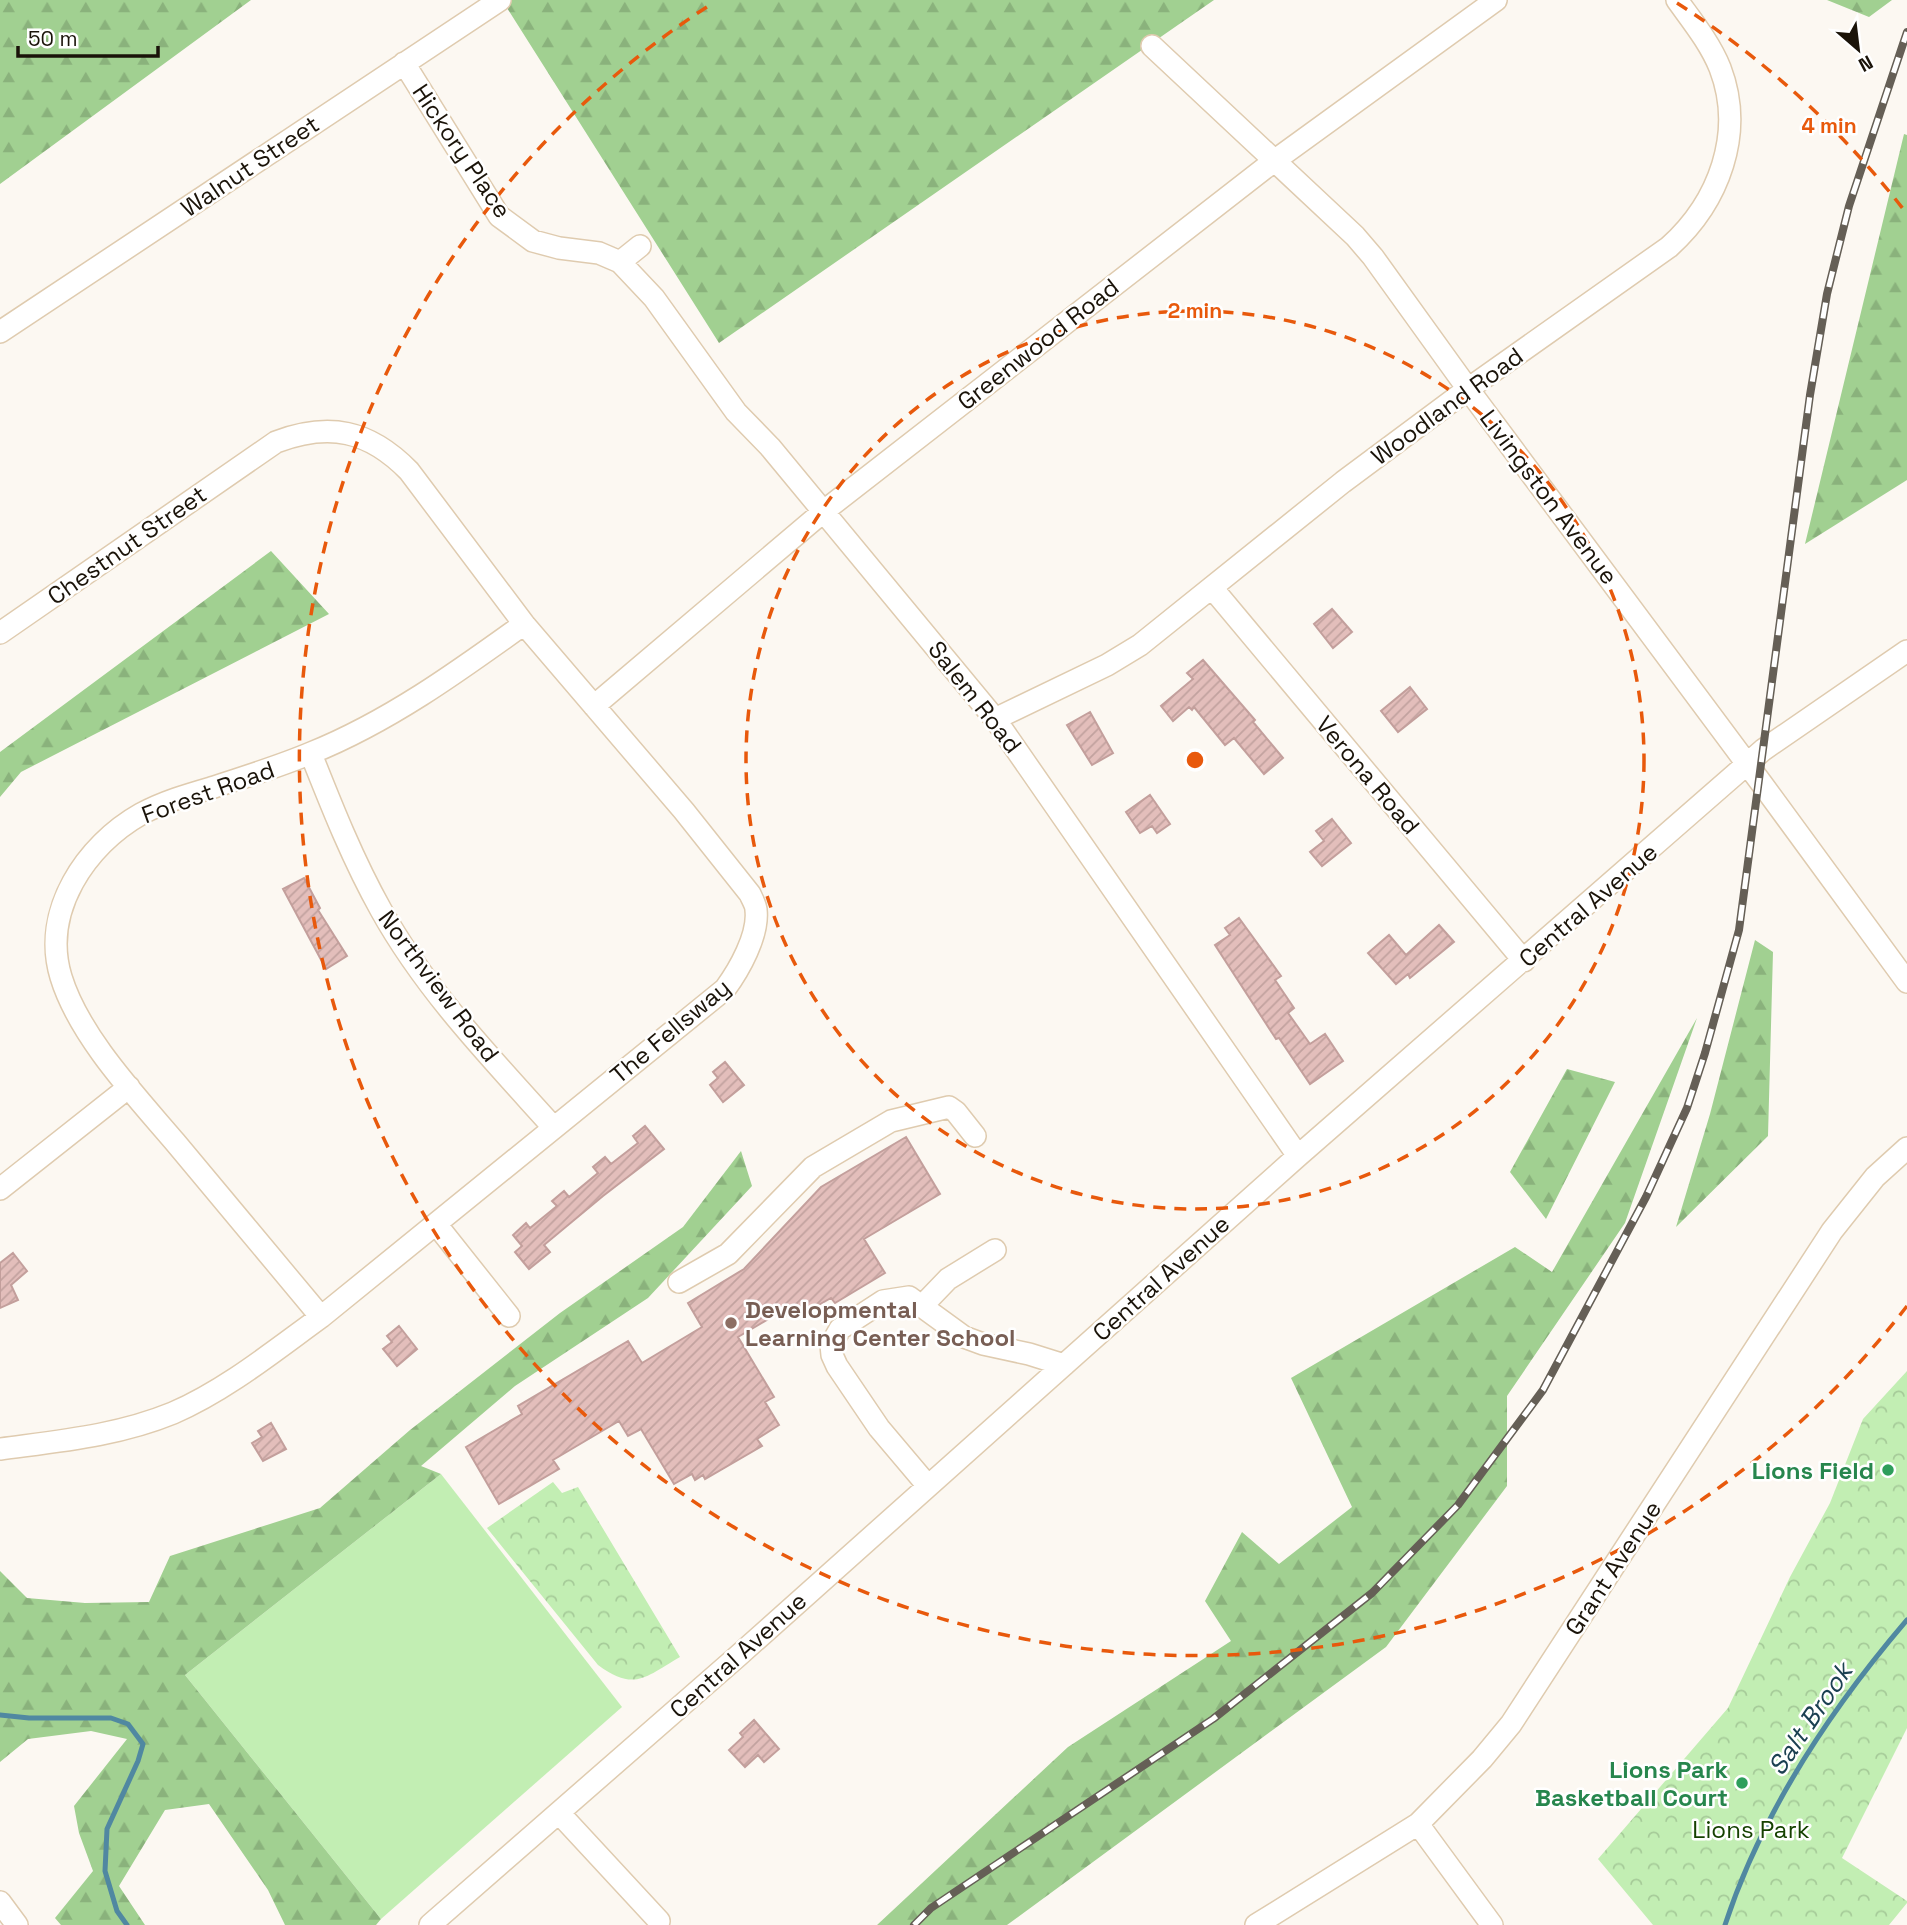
<svg xmlns="http://www.w3.org/2000/svg" width="1907" height="1925" viewBox="0 0 1907 1925" font-family="'Space Grotesk',sans-serif">
<style>
.green{fill:#c2eeb3}
.forest{fill:url(#forest-firs)}
.park{fill:url(#park-crowns)}
.lines{fill:none;stroke-linecap:round;stroke-linejoin:round}
.stream{stroke:#5088a1;stroke-width:5}
.building{fill:url(#building-hatch);stroke:#c39f9c;stroke-width:2}
.minor-casing{stroke:#dfcbaf;stroke-width:24}
.minor{stroke:#fff;stroke-width:21}
.rail-casing{stroke:#655f56;stroke-width:8}
.rail{stroke:#fff;stroke-width:5;stroke-dasharray:16;stroke-linecap:butt}
.ring{fill:none;stroke:#e8590c;stroke-width:3.5;stroke-dasharray:12 9}
.education-dot{fill:#8d6e63;stroke:#fff;stroke-width:2.5}
.leisure-dot{fill:#2e9e5b;stroke:#fff;stroke-width:2.5}
.labels{text-anchor:middle;dominant-baseline:central;stroke-width:5;stroke-linejoin:round;paint-order:stroke}
.street-label{font-size:24px;fill:#1a1309;stroke:#fff}
.education-label{font-size:24px;font-weight:bold;fill:#785e54;stroke:#fff;text-anchor:start}
.leisure-label{font-size:24px;font-weight:bold;fill:#27864d;stroke:#fff;text-anchor:end}
.park-label{font-size:24px;fill:#154100;stroke:#fff}
.water-label{font-size:26px;font-style:italic;fill:#1b4051;stroke:#fff}
.centre{fill:#e8590c;stroke:#fff;stroke-width:3.5}
.ring-label{font-size:21px;text-anchor:middle;font-weight:bold;fill:#e8590c;stroke:#fff;stroke-width:5;stroke-linejoin:round;paint-order:stroke}
</style>
<defs>
<pattern id="forest-firs" width="22" height="20" patternUnits="userSpaceOnUse" patternTransform="scale(1.75)"><rect width="22" height="20" fill="#a1d091"/><path d="M5 1l3.5 6h-7zM16 11l3.5 6h-7z" fill="#8ab27c"/></pattern>
<pattern id="park-crowns" width="20" height="18" patternUnits="userSpaceOnUse" patternTransform="scale(1.75)"><rect width="20" height="18" fill="#c2eeb3"/><path d="M2 6a3 3 0 1 1 6 0M12 15a3 3 0 1 1 6 0" fill="none" stroke="#a6cb99"/></pattern>
<pattern id="building-hatch" width="6" height="6" patternUnits="userSpaceOnUse" patternTransform="scale(1.75)"><rect width="6" height="6" fill="#e3bebb"/><path d="M-1 1l2-2M0 6l6-6M5 7l2-2" fill="none" stroke="#c2a29f"/></pattern>
</defs>
<rect width="100%" height="100%" fill="#fcf8f2"/>
<path class="green" d="M441,1474L622,1707L381,1919L185,1675Z"/>
<path class="forest" d="M0,0H251L0,184Z
M502,0H1214L719,343Z
M1827,0H1892L1869,17Z
M1904,134L1907,135V480L1805,544Z
M271,551L329,614L21,772L0,797V752Z
M1755,940L1773,952L1768,1136L1676,1227L1710,1114Z
M1697,1018L1625,1223L1507,1396V1486L1386,1647L1007,1925H877L1068,1747L1231,1641L1205,1601L1242,1532L1279,1564L1352,1507L1291,1378L1515,1247L1552,1272Z
M1567,1069L1615,1082L1546,1219L1510,1172Z
M741,1151L752,1186L648,1298L515,1386L421,1466L441,1474L185,1675L381,1919L376,1925H285L268,1890L209,1804L165,1810L119,1886L145,1925H61L55,1918L93,1871L79,1833L74,1806L127,1739L91,1731L28,1739L0,1762V1571L27,1598L85,1603L149,1602L170,1556L320,1508L410,1430L560,1313L683,1227Z"/>
<path class="park" d="M1907,1371V1728L1842,1858L1907,1901V1903L1889,1925H1653L1598,1859L1728,1708L1790,1577L1830,1503L1863,1419Z
M553,1482L562,1493L578,1487L680,1657C645,1677 635,1692 598,1665L487,1528Z"/>
<g class="lines">
<path class="stream" d="M0,1715L29,1718H111L128,1724L143,1744L138,1761L107,1829L105,1871L117,1911L127,1925
M1725,1925C1762,1812 1830,1710 1907,1620"/>
</g>
<path class="building" d="M1332,609L1352,632L1333,648L1314,624Z
M1203,660L1255,720L1253,722L1283,758L1264,774L1234,738L1225,745L1194,707L1192,710L1189,707L1173,721L1161,706L1193,679L1187,673Z
M1410,687L1427,709L1398,732L1381,711Z
M1090,712L1113,753L1092,765L1067,725Z
M1150,795L1170,824L1157,833L1152,826L1140,833L1126,812Z
M1332,819L1351,843L1322,866L1310,852L1324,841L1316,831Z
M304,878L320,908L318,910L347,956L326,969L283,889Z
M1239,918L1281,976L1275,980L1294,1008L1288,1013L1310,1044L1325,1034L1343,1061L1310,1084L1279,1038L1276,1039L1215,945L1230,935L1225,928Z
M1439,925L1454,942L1410,978L1408,974L1396,984L1368,953L1389,935L1406,955Z
M725,1062L744,1085L723,1102L710,1085L718,1078L713,1072Z
M645,1126L664,1149L603,1196L544,1245L550,1252L529,1269L515,1252L522,1246L513,1235L526,1223L530,1228L557,1206L552,1201L564,1191L569,1197L598,1173L593,1167L605,1157L611,1164L638,1143L633,1136Z
M906,1137L940,1194L864,1239L885,1273L835,1303L831,1298L806,1312L803,1305L780,1319L777,1314L738,1337L774,1397L765,1402L779,1425L757,1439L762,1446L705,1479L703,1475L695,1480L692,1474L674,1484L641,1429L628,1436L619,1421L553,1460L559,1469L499,1504L466,1447L522,1414L518,1406L628,1341L642,1363L702,1327L688,1303L744,1269L821,1187Z
M13,1253L27,1271L11,1285L18,1300L0,1308V1263Z
M399,1326L417,1349L397,1366L383,1349L392,1342L387,1336Z
M271,1423L286,1449L263,1461L252,1443L262,1437L258,1431Z
M754,1720L779,1749L764,1762L758,1755L745,1767L729,1750L743,1737L740,1733Z"/>
<g class="lines">
<defs>
<path id="minor" d="M1152,46L1355,236L1373,257L1468,389L1762,784L1907,982
M404,63L499,216L533,241L559,248L599,253L620,262L640,246
M620,262L654,298L736,412L770,447L995,719L1298,1156
M0,332L500,0
M1213,589L1524,961
M0,633L276,442C329,422 369,430 409,471L524,624L684,811L750,894C752,899 756,905 756,910C759,935 739,970 725,989L321,1317C274,1351 226,1390 173,1413C117,1436 59,1441 0,1449
M594,706L824,511L1274,161L1496,0
M995,719L1107,665L1140,645L1343,482L1468,389L1669,247C1719,202 1745,133 1720,68C1710,43 1692,21 1677,0
M311,754C332,807 353,860 381,910C426,991 492,1059 554,1128
M0,1189L129,1087
M436,1224L509,1316
M679,1282L728,1254L813,1167L891,1121L949,1107L956,1112L975,1136
M922,1306L948,1279L995,1250
M321,1317C272,1259 224,1200 175,1142C135,1095 79,1036 61,977C41,911 86,845 141,814C163,802 187,795 211,788C244,777 278,767 311,753C388,722 456,673 524,624
M928,1486L879,1428L837,1366L832,1355L831,1345L840,1329L883,1301L909,1297L964,1337L983,1344L1029,1354L1064,1365
M559,1813L659,1921
M1418,1824L1492,1925
M0,1902L17,1925
M430,1925L738,1656L1298,1156L1747,764L1763,750L1907,651
M1256,1925L1418,1824L1482,1759L1511,1724L1832,1231L1875,1177L1907,1148"/>
</defs>
<use href="#minor" class="minor-casing"/>
<use href="#minor" class="minor"/>
<defs>
<path id="rail" d="M914,1925L931,1908L1213,1719L1372,1593L1458,1505L1543,1390L1646,1197L1687,1108L1705,1053L1739,930L1810,395L1827,294L1849,206L1907,32"/>
</defs>
<use href="#rail" class="rail-casing"/>
<use href="#rail" class="rail"/>
</g>
<g class="ring">
<circle cx="1195" cy="760" r="449"/>
<path d="M1907 1306A897 897 0 1 1 713 3M1677 3A897 897 0 0 1 1907 214"/>
</g>
<circle class="education-dot" cx="731" cy="1323" r="7"/>
<g class="leisure-dot">
<circle cx="1888" cy="1470" r="7"/>
<circle cx="1742" cy="1783" r="7"/>
</g>
<g class="labels">
<g class="street-label">
<text transform="translate(462 151) rotate(56)">Hickory Place</text>
<text transform="translate(250 166) rotate(-34)">Walnut Street</text>
<text transform="translate(1038 344) rotate(-38)">Greenwood Road</text>
<text transform="translate(1447 406) rotate(-36)">Woodland Road</text>
<text transform="translate(1549 497) rotate(53)">Livingston Avenue</text>
<text transform="translate(127 545) rotate(-35)">Chestnut Street</text>
<text transform="translate(975 697) rotate(52)">Salem Road</text>
<text transform="translate(1368 775) rotate(50)">Verona Road</text>
<text transform="translate(208 792) rotate(-20)">Forest Road</text>
<text transform="translate(1588 905) rotate(-41)">Central Avenue</text>
<text transform="translate(439 986) rotate(53)">Northview Road</text>
<text transform="translate(670 1031) rotate(-40)">The Fellsway</text>
<text transform="translate(1161 1278) rotate(-42)">Central Avenue</text>
<text transform="translate(1613 1568) rotate(-57)">Grant Avenue</text>
<text transform="translate(738 1655) rotate(-42)">Central Avenue</text>
</g>
<g class="education-label">
<text x="745" y="1309">Developmental<tspan x="745" dy="28">Learning Center School</tspan></text>
</g>
<g class="leisure-label">
<text x="1874" y="1470">Lions Field</text>
<text x="1728" y="1769">Lions Park<tspan x="1728" dy="28">Basketball Court</tspan></text>
</g>
<g class="park-label">
<text x="1751" y="1829">Lions Park</text>
</g>
<g class="water-label">
<text transform="translate(1810 1719) rotate(-56)">Salt Brook</text>
</g>
</g>
<circle cx="1195" cy="760" r="10" class="centre"/>
<g class="ring-label">
<text x="1829" y="133">4 min</text>
<text x="1195" y="318">2 min</text>
</g>
<g transform="translate(1858 49) rotate(152)" stroke="#ffffff" stroke-width="5" paint-order="stroke">
<path d="M0-5L12 26L0 18L-12 26Z" fill="#1a1309"/>
<text y="-10" font-size="19" font-weight="bold" text-anchor="middle" fill="#1a1309">N</text>
</g>
<path d="M18 46v10h140v-10" fill="none" stroke="#1a1309" stroke-width="3.5"/>
<text x="28" y="46" font-size="21" fill="#1a1309" stroke="#ffffff" stroke-width="5" paint-order="stroke">50 m</text>
</svg>
